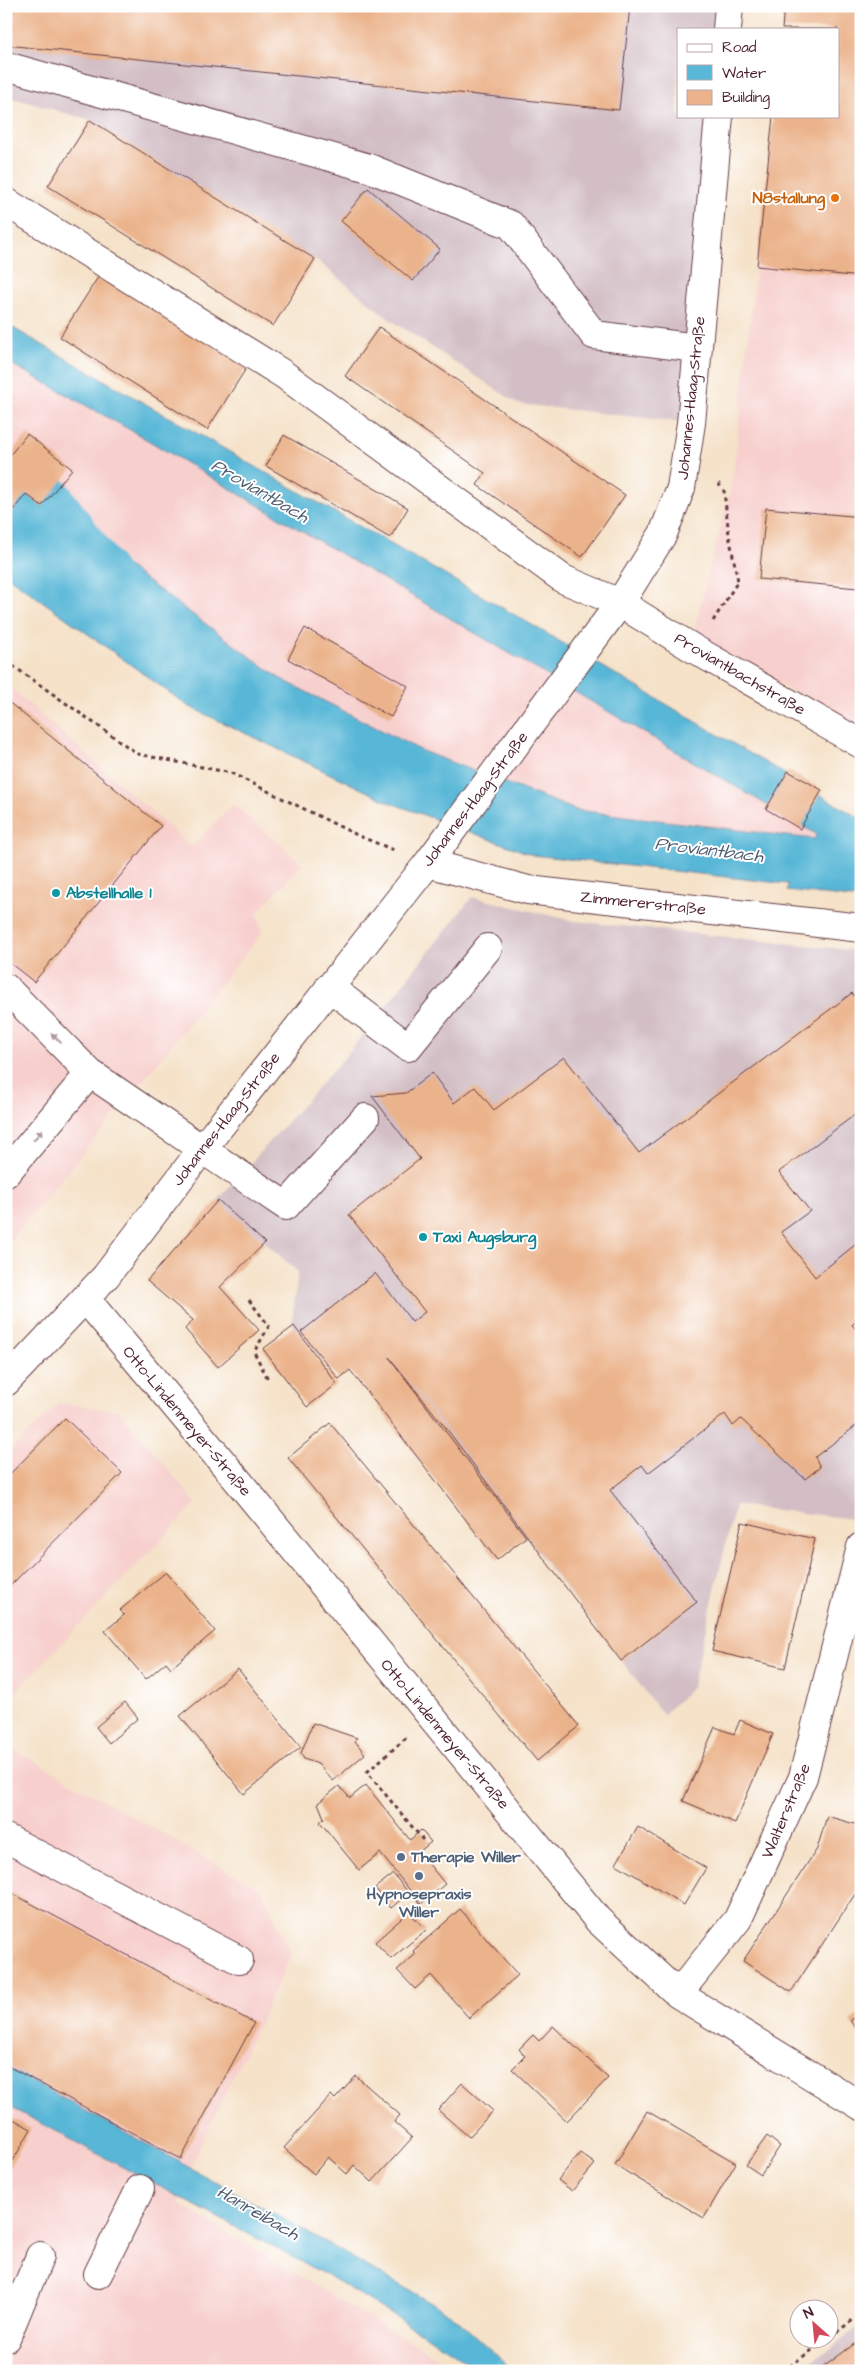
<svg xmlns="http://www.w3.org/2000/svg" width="867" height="2377" viewBox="0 0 867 2377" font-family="'Architects Daughter',sans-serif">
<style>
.built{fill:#f7d0ce}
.industrial{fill:#d2bec4}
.water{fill:#59b7d7;stroke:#526b81}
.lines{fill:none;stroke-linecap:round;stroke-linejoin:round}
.canal{stroke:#59b7d7;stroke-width:42}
.building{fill:#ebb38b}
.minor-casing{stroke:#643c43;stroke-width:30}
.path{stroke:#643c43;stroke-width:3;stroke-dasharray:4 4;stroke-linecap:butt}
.minor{stroke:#fff;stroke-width:28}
.oneway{fill:#ae9aa0}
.food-dot{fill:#e8710a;stroke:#fff;stroke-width:2}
.culture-dot{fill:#0f9aa8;stroke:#fff;stroke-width:2}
.service-dot{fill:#5c6f8a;stroke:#fff;stroke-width:2}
.labels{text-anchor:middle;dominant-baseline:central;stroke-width:4;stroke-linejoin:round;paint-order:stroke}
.food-label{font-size:16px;font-weight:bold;fill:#c56008;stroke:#fff;text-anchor:end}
.street-label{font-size:16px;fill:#4a1f2b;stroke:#fff}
.culture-label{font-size:16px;font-weight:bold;fill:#0d838f;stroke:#fff;text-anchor:start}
.service-label{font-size:16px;font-weight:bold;fill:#4e5e75;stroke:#fff;text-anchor:start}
.water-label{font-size:18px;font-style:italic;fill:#505c70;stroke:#fff}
</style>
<rect width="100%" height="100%" fill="#fff"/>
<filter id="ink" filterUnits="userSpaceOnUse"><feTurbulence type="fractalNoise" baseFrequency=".02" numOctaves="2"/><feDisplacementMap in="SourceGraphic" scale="10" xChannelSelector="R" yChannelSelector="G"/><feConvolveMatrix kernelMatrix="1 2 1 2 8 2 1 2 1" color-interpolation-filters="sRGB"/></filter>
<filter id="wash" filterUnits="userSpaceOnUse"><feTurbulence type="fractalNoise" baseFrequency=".0096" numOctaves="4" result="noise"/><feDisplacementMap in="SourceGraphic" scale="20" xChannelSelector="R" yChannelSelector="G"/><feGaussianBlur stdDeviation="1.12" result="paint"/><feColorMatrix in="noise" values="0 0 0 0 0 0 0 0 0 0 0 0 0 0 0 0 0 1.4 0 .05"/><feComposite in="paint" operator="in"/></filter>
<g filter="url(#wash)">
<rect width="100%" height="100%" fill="#f5e2c9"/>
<path class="built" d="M861,6V732L693,633L732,484L773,116H838Z
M6,361L134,432L816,834L815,839L576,810L422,751L281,679L6,478Z
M6,684L192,847L233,804L302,864L257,913L262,933L129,1098L6,1245Z
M59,1403L120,1411L196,1503L6,1702V1455Z
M6,1745L262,1890L291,1955L194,2159L179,2204L459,2371H6Z"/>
<path class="industrial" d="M6,6H729L727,29H678V116H719L691,423L518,404L388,318L315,259L90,120L6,96Z
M472,897L574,921L861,951V1520L735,1505L692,1687L663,1715L380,1347L339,1379L292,1324L298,1272L218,1200L345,1057Z
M861,2326V2371H798Z"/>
<path class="water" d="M6,324L527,622L861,819V899L787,891L788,884L533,855L391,803L188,706L6,575V478L281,679L422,751L576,810L795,837L815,839L816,834L134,432L6,361Z
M6,2067L318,2238L452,2315L514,2371H479L453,2352L341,2283L6,2105Z"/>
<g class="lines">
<path class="canal" d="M50,496L109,576"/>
</g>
<g id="blocks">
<path class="building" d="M6,6H630L619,110L6,45Z
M784,6H861V277L757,266L773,116H838V29H782Z
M90,120L315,259L273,326L48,186Z
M368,188L440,249L413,281L341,221Z
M100,274L247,367L207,430L60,337Z
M379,327L625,495L582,557L477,485L485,473L345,376Z
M27,434L72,469L42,506L26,494L6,519V460Z
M284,435L408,508L390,538L266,466Z
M766,508L861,517L858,588L759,579Z
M305,628L408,686L391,717L288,659Z
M6,700L161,826L34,982L6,960Z
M788,771L822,790L800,829L766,809Z
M852,993L861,1005V1110L779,1172L810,1211L781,1232L815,1277L861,1240V1317L852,1325L861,1335V1380L859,1382L861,1384V1422L815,1457L820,1467L805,1479L741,1419L733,1426L725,1414L648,1473L642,1465L610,1490L697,1602L621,1661L446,1428L389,1357L526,1537L497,1560L350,1370L339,1379L301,1332L375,1273L412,1322L425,1312L349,1215L420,1159L372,1096L406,1093L432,1073L454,1103L475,1087L494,1110L564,1057L639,1153Z
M218,1200L265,1243L220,1287L259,1330L218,1367L185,1329L193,1320L147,1281Z
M294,1326L337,1384L307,1407L263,1349Z
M65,1418L122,1473L6,1590V1478Z
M330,1423L579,1726L537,1761L288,1458Z
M742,1522L815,1539L785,1668L712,1651Z
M166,1572L215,1631L171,1668L166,1662L146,1679L105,1631L124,1615L120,1610Z
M238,1669L301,1747L244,1794L180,1716Z
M125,1702L138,1718L109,1743L96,1727Z
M740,1720L773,1734L735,1823L683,1801L715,1727L734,1734Z
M313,1723L357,1738L355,1741L365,1754L333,1781L318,1764L304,1759L301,1753Z
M366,1785L410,1840L421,1830L431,1842L419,1852L445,1884L421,1904L380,1853L359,1870L320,1822L324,1818L318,1803L339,1786L350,1798Z
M827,1816L861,1826V1885L791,1992L743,1961L817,1849Z
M638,1827L706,1868L684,1905L616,1864Z
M393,1874L409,1893L391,1908L375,1888Z
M6,1890L254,2023L181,2159L6,2065Z
M460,1909L518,1975L469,2018L431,1975L415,1989L397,1970L416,1954L413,1951Z
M409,1912L426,1930L391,1959L375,1942Z
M861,2013V2035L850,2021Z
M553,2026L608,2078L567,2121L512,2069L525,2056L519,2049L533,2035L539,2041Z
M356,2076L400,2115L394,2122L412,2138L372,2182L354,2165L347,2174L328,2157L314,2174L284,2148L331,2095L335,2099Z
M462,2083L493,2111L469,2137L438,2110Z
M647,2111L736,2163L704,2218L615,2165Z
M6,2115L31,2129L6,2173Z
M767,2136L780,2146L761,2175L746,2165Z
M580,2153L595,2164L572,2191L558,2180Z
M861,2339V2371H818Z"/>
</g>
</g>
<g filter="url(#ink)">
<use href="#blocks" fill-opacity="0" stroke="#643c43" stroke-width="1"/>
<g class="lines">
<defs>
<path id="minor" d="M727,29L729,6
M6,66L369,168L511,225L594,335L697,348
M6,202L283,374L563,579L620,603L694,649L861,744
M428,863L528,890L861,928
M329,987L408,1047L488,948
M6,988L90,1073L286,1206L365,1118
M6,1173L90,1073
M85,1298L239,1482L598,1920L678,1994L861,2106
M6,1382L106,1276L203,1148L428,863L620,603L663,534L681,488L691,423L719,116
M6,1838L239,1960
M678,1994L738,1919L803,1777L861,1547
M98,2274L140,2189
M6,2338L40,2256"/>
</defs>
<use href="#minor" class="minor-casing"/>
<path class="path" d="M713,621L738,581L729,535L724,491L718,483
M6,661L138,754L231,773L359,836L394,850
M249,1300L269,1326L254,1352L268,1379
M406,1738L367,1772L423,1840
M830,2337L861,2314
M783,2371L826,2340"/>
<use href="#minor" class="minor"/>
</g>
<defs><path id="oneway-solid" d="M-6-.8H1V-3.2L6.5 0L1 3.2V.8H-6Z" transform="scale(1.25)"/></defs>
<g class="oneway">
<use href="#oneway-solid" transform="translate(56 1038) rotate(-135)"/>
<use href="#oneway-solid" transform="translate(38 1135) rotate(-50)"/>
</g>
</g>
<circle class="food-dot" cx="835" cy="198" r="5"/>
<g class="culture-dot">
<circle cx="56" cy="893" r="5"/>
<circle cx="423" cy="1237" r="5"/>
</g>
<g class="service-dot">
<circle cx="401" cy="1857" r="5"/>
<circle cx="419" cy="1876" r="5"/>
</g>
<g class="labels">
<g class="food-label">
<text x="825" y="198">N8stallung</text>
</g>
<g class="street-label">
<text transform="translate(691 398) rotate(-84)">Johannes-Haag-Straße</text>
<text transform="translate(740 674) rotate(30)">Proviantbachstraße</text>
<text transform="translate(475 799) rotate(-53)">Johannes-Haag-Straße</text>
<text transform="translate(643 903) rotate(6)">Zimmererstraße</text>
<text transform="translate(226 1119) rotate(-52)">Johannes-Haag-Straße</text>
<text transform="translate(187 1421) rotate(50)">Otto-Lindenmeyer-Straße</text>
<text transform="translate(445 1734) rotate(50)">Otto-Lindenmeyer-Straße</text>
<text transform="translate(786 1811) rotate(-67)">Walterstraße</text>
</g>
<g class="culture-label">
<text x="66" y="893">Abstellhalle 1</text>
<text x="433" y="1237">Taxi Augsburg</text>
</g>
<g class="service-label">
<text x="411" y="1857">Therapie Willer</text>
<text x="419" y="1894" text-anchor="middle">Hypnosepraxis<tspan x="419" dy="18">Willer</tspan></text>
</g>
<g class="water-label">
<text transform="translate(260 491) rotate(30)">Proviantbach</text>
<text transform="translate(709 850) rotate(7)">Proviantbach</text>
<text transform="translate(258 2213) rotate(30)">Hanreibach</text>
</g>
</g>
<rect width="867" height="2377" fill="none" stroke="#fff" stroke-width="25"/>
<rect x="677" y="28" width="162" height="90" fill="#ffffff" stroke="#b7a5aa"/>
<rect x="687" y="44" width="25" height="8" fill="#ffffff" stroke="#b7a5aa"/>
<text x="722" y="52" font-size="15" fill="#4a1f2b">Road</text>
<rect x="687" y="65" width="25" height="15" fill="#59b7d7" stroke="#b7a5aa"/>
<text x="722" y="78" font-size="15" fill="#4a1f2b">Water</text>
<rect x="687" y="90" width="25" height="15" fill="#ebb38b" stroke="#b7a5aa"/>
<text x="722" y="102" font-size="15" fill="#4a1f2b">Building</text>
<g transform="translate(814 2324) rotate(333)"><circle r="24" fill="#ffffff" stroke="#b7a5aa"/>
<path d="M0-4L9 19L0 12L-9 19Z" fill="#d1495b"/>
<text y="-8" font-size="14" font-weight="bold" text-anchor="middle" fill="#4a1f2b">N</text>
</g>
</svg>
